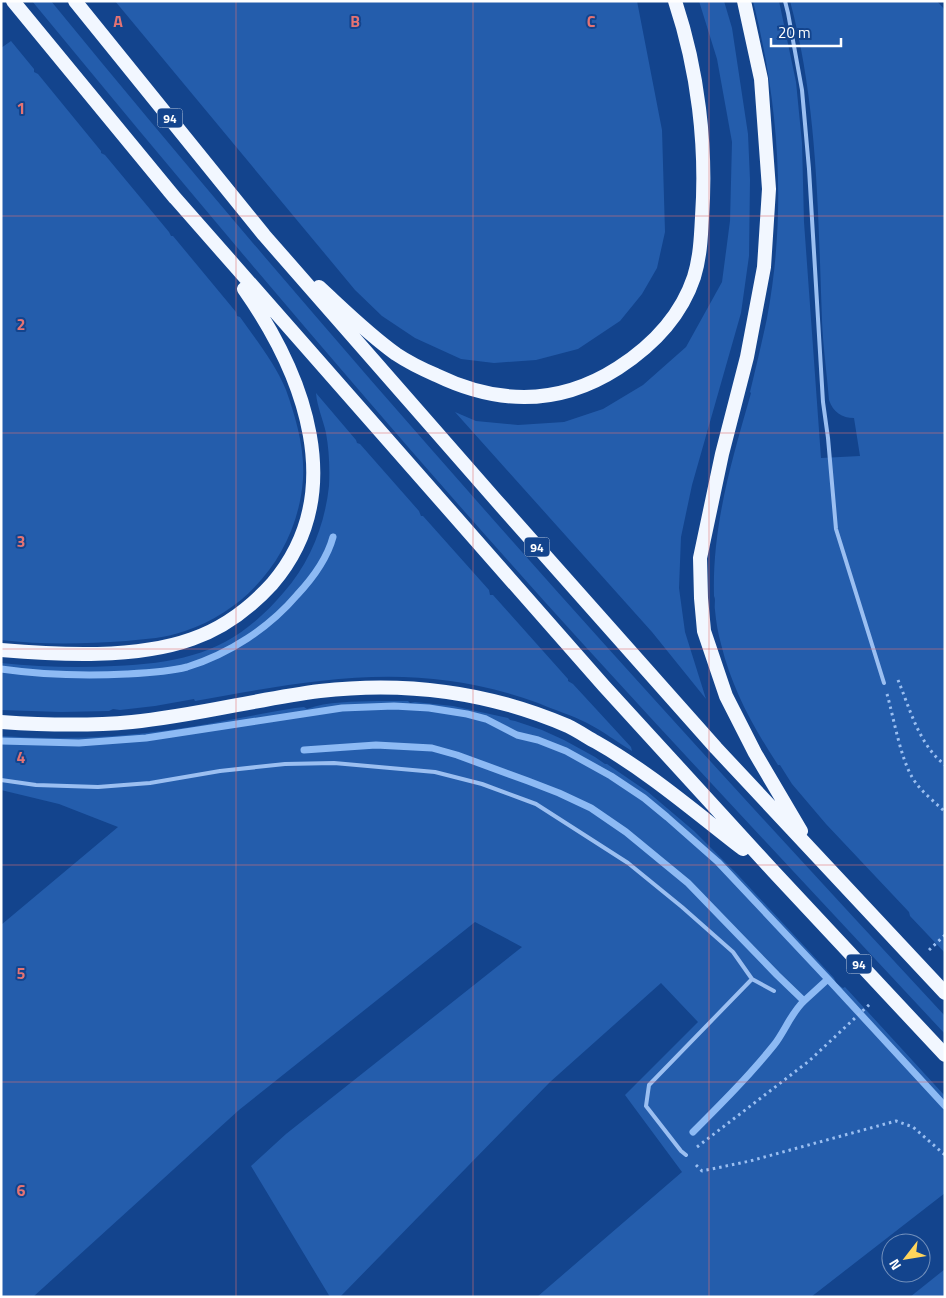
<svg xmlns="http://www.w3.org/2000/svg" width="946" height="1298" viewBox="0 0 946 1298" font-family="'Titillium Web',sans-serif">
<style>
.green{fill:#245dac}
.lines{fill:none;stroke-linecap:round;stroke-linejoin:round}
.stream{stroke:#8dbaf4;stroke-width:7}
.path{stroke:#9bbff1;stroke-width:3;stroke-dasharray:2.5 4;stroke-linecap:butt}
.service{stroke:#9bbff1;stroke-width:4}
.trunk{stroke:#f2f7ff;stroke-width:14}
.grid{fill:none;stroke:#e47373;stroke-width:1;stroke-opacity:0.55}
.labels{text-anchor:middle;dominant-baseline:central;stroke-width:4;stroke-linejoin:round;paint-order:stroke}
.shield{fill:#13448d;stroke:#b8c7dd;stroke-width:1}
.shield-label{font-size:12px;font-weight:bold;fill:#fff}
.grid-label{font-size:16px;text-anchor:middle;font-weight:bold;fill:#e47373;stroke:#13448d;stroke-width:4;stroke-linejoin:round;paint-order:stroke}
</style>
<rect width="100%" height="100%" fill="#13448d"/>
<path class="green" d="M32,1H51C336,350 638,686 945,1016V1034C812,891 677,748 545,602C369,406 200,205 32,1Z
M115,1H637L662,130L665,232L657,268L642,294L620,321L578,349L536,360L494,363L461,359L415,338L382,316L355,290Z
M699,1H724L732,28L748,134L750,180L749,256L741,313L692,485L681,537L679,588L685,632L706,699L652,632L455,412L476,421L518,425L564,422L603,409L643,385L686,347L722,282L730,221L732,142L717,59Z
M753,1H779L796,82L802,143L804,222L821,458L860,456L854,418C842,418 833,412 829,400C827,374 823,347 822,321C818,214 818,105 790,1H937L945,10V953L910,916L909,912L826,824L792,784L780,765H778C753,727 732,689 721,644C718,633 716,622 715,610C714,605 716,600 714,596C712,525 732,460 751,393L750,392C756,367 762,342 767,318C787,212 779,104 753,1Z
M11,41L34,69V72L38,74L101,151V153L105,155L169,232L171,236H173L236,312L237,316L240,317C256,340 275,363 286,390C296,418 305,449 303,479C298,549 251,609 185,631C166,638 146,639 126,641C84,644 43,645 1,640V48Z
M316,393L356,440L357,443L360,444L419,511L421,516H423L489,590L490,595H493L568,679V681L573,684L631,747L632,751C617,742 603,731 587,723C572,715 554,710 538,703C418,659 317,679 195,701L194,699L155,706L120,710L113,709L109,711L61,712L1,710V663C39,667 77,668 114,666C188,663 235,650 284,592C310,563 325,524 329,486C330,469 329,449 326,433C323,420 317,406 316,393Z
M377,701H408L410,703L415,702L453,706L508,718L510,720L515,721L542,730L564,740L595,757L605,764H607L648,792L694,831L738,875L834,978L836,983L843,988L845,987L945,1096V1193L811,1297H537L682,1172L625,1095L698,1022L661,983L550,1082L340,1297H330L251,1166L286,1134L522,947L475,922L239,1110L33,1297H1V925L118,827L59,804L1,790V736C58,740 114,738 170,730C212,724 253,715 295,708L304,707L307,709C327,701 354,702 377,701Z
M945,1269V1297H910Z"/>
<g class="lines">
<path class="stream" d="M1,669C43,675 85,676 127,674C147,673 168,672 187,667C229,654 269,628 297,595C312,579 327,559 333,537
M1,741L79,743L146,738L342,708L394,706L429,708L467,714L486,719L517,735L538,740L566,751L611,776L644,798L667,817L718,862L828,979L945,1106
M304,750L376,745L432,748L457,755L528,781L559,793L591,808L626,832L688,883L777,975L804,1001L828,979
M693,1132C721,1104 749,1076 774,1045C785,1031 791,1013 804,1001"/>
<path class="path" d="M898,680C910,709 919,745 945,765
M887,694C894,719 900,756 912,777C920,791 934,801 945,812
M929,950L945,935
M697,1147L809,1061L871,1003
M696,1165L702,1171L750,1161L896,1121L913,1127L945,1155"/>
<path class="service" d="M785,1L788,13L802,90L809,169L823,402L828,438L836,529L884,683
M1,780L36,785L98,787L150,783L220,771L285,764L334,763L435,772L482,784L536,804L628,863L682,907L733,952L752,979L649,1085L646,1106L681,1151L686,1155
M752,979L774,991"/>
<path class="trunk" d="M13,1L175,198
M75,1L264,235L495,499L716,748L945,993
M744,1L761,79L769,189L764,267L747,357L722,454L700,558L701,598L704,631L726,696L755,753L801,831
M169,191L604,686L774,872L945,1055
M319,287C344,310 368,334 396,354C408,362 422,369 436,375C498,405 559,406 618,368C652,346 681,316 694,277C700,258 701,237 702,217C707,146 698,70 675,1
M1,650C60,655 136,659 192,639C224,628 250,608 272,584C350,493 304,375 244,289
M1,722C44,725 89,726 132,722C195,716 257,699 320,691C405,681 489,692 568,726C578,731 587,737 596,742C649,772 695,812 743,849"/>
</g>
<path class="grid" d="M236,1V1297M473,1V1297M709,1V1297M1,216H945M1,433H945M1,649H945M1,865H945M1,1082H945"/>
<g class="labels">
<g class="shield">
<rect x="157.5" y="108.5" width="25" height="19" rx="4"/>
<rect x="524.5" y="537.5" width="25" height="19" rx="4"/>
<rect x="846.5" y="954.5" width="25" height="19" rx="4"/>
</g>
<g class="shield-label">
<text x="170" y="118">94</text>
<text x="537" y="547">94</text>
<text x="859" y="964">94</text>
</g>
</g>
<g class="grid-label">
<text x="118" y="27">A</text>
<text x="355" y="27">B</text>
<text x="591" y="27">C</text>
<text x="21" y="114">1</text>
<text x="21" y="330">2</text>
<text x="21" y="547">3</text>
<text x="21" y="763">4</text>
<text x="21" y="979">5</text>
<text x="21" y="1196">6</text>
</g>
<rect width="946" height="1298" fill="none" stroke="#ffffff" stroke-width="5"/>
<g transform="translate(906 1258) rotate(239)"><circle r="24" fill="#13448d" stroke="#718fbb"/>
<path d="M0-4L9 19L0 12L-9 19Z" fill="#ffd55b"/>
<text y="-8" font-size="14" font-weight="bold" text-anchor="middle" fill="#ffffff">N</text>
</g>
<path d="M771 38v8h70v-8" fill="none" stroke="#ffffff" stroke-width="2.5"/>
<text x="778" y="38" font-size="15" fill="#ffffff" stroke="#13448d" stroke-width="4" paint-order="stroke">20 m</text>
</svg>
